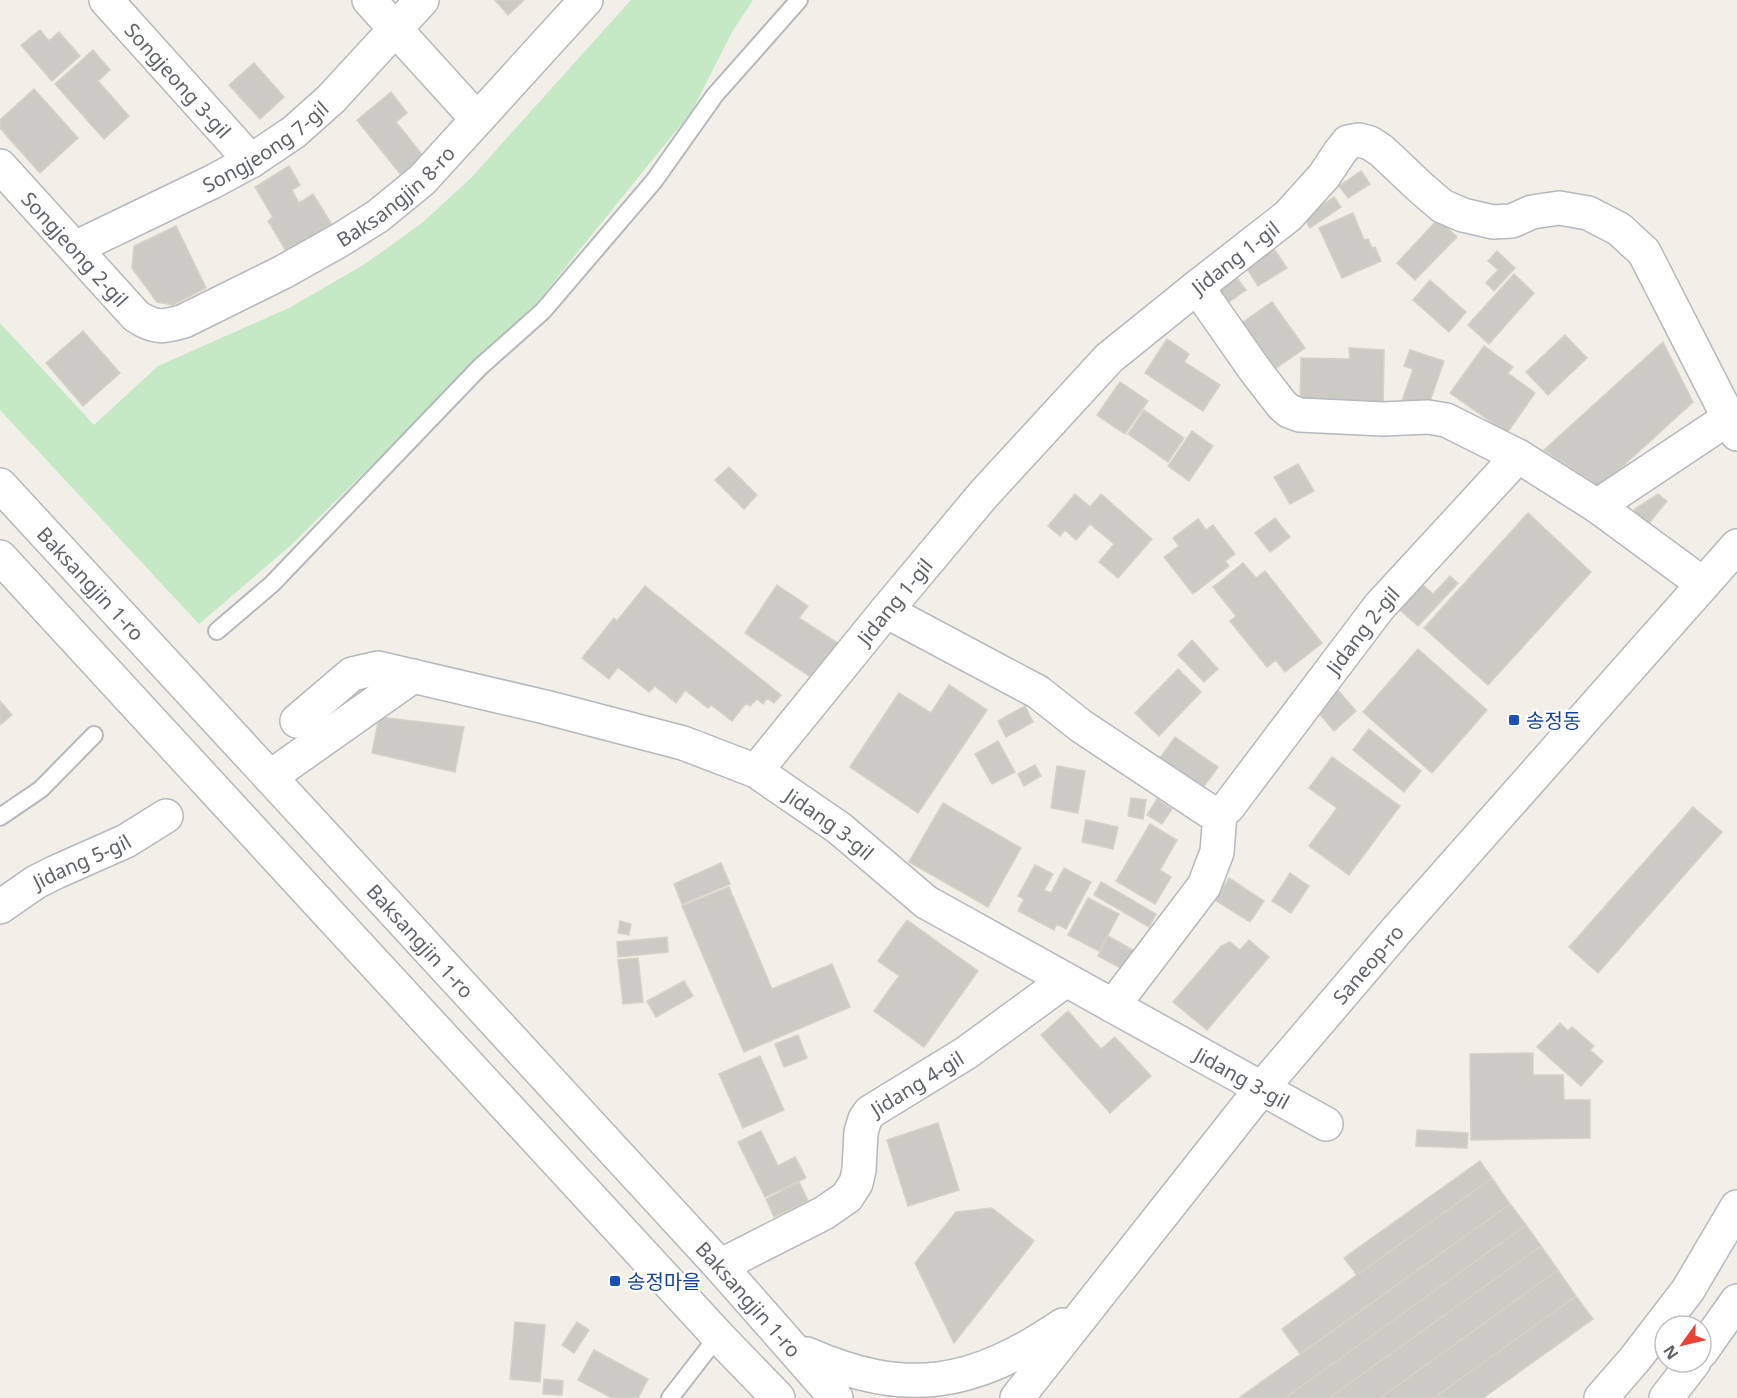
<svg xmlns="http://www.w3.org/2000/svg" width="1737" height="1398" viewBox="0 0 1737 1398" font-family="'Noto Sans','Noto Sans KR',sans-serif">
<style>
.green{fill:#c5e8c5}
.building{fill:#cccac5;stroke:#d6d1c6;stroke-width:1.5}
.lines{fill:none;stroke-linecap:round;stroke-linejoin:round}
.service-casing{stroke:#b5b8bc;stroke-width:20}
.minor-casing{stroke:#b5b8bc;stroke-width:36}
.tertiary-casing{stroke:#b5b8bc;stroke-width:36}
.secondary-casing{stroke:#b6babf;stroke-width:36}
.service{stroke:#fff;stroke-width:16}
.minor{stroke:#fff;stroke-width:33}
.tertiary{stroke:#fff;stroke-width:33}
.secondary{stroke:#fff;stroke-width:33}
.transit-dot{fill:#1a4fb4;stroke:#fff;stroke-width:2}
.labels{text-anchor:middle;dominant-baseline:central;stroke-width:5;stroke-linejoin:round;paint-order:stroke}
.street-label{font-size:20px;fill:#5f6368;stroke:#fff}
.transit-label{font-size:20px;fill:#164399;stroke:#fff;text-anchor:start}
</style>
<rect width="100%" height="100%" fill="#f1efe8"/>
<path class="green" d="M631,0H753L732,32L692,111L539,300L290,546L199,624L0,410V323L94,425L158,366L289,308L365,264L422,223L471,178Z"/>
<path class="building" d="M495,0H524L508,15Z
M40,30L49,41L59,32L80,56L52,81L21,45Z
M93,50L110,70L98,81L129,116L104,139L55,84Z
M254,63L284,97L260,119L229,85Z
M34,89L78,138L40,173L0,128V120Z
M391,92L407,113L396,122L424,157L401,175L357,120Z
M289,166L300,185L292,190L299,203L313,194L334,228L289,256L268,221L273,217L255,187Z
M1361,171L1370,184L1348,198L1339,186Z
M1334,197L1341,207L1310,228L1304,218Z
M1353,213L1364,240L1368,239L1372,248L1375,247L1381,261L1342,278L1319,228Z
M1438,219L1457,237L1415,280L1397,263Z
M176,226L206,288L173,305L157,302L132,268L134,246Z
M1274,249L1287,268L1258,286L1246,267Z
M1497,251L1515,268L1494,291L1486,283L1498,270L1488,261Z
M1234,274L1246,290L1223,306L1212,291Z
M1514,274L1534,293L1489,344L1468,325Z
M1430,280L1466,312L1449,332L1413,300Z
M1272,302L1305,348L1269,373L1236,327Z
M83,331L120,373L83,406L46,363Z
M1565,335L1587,358L1548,395L1526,372Z
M1167,339L1189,354L1184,362L1220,385L1203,411L1145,373Z
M1663,342L1693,402L1600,487L1544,450Z
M1484,346L1513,367L1508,373L1535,393L1507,433L1450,393Z
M1349,348L1384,350L1383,412L1300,410L1301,358L1350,359Z
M1410,350L1444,361L1427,410L1402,401L1413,369L1404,366Z
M1120,382L1148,401L1125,434L1097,415Z
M1144,410L1184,438L1168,462L1128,434Z
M1192,431L1213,446L1189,481L1168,466Z
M1298,464L1314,491L1290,504L1274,477Z
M729,467L757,495L744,509L715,480Z
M1075,494L1090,507L1101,494L1152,539L1118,578L1099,562L1114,544L1090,524L1076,540L1065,530L1060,536L1048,526Z
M1658,494L1667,501L1645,528L1633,519L1635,509Z
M1528,513L1591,572L1488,685L1424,628Z
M1275,518L1290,537L1270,552L1255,533Z
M1198,519L1206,530L1213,525L1235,554L1225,561L1229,566L1193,594L1164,557L1179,546L1173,538Z
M1243,563L1256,578L1265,571L1322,643L1285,672L1276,660L1267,667L1230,621L1236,616L1213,587Z
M1450,576L1458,583L1418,626L1399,609L1422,584L1433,594Z
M777,585L808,606L799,618L839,644L815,680L745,633Z
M645,586L781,695L774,703L767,698L763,704L757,699L750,706L746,703L732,721L711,705L708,708L685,690L676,703L655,686L649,692L618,667L609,679L582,658L614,618L617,621Z
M1192,640L1218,669L1204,682L1178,655Z
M1418,649L1487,710L1432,773L1363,712Z
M1178,669L1201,692L1159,736L1135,713Z
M949,685L987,710L918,813L850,767L899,693L931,713Z
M1336,688L1356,711L1334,731L1314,707Z
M0,701L12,715L0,725Z
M1025,706L1033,722L1006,737L998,721Z
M379,717L464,727L455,772L372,753Z
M1369,729L1421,771L1404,792L1353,750Z
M1175,737L1218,767L1200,792L1157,762Z
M998,741L1015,772L992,784L975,754Z
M1332,757L1400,806L1349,875L1309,846L1337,808L1309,788Z
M1035,765L1041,776L1024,786L1018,774Z
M1057,766L1085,771L1078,813L1051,808Z
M1131,798L1146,800L1143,819L1128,816Z
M1157,799L1172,809L1162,824L1147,815Z
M943,803L1021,848L988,907L909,862Z
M1693,807L1722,832L1598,973L1569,947Z
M1086,820L1118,827L1113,849L1082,842Z
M1150,824L1177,840L1160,870L1171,877L1155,904L1116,881Z
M721,863L730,884L682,904L674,884Z
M1035,865L1053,874L1044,890L1051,893L1064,868L1091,882L1066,929L1057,924L1054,930L1018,911L1024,899L1018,896Z
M1290,873L1309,886L1291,913L1272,901Z
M1229,878L1264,901L1250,922L1215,900Z
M1101,882L1156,914L1149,927L1094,895Z
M729,887L772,989L832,964L850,1007L744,1052L682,906Z
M1088,898L1119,914L1099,951L1068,935Z
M907,920L978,971L924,1047L874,1011L899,976L878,961Z
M620,921L631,924L629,935L618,933Z
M1108,936L1138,953L1128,972L1098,956Z
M667,937L668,952L618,957L617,942Z
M1249,940L1269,957L1207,1030L1173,1002L1221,946L1230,942L1240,950Z
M638,958L643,1002L623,1004L618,960Z
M684,981L693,996L656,1017L647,1001Z
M1068,1011L1101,1049L1115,1037L1151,1076L1110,1113L1041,1035Z
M1560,1023L1568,1031L1572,1027L1594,1046L1590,1050L1603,1061L1581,1086L1537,1047Z
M798,1035L807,1058L784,1067L775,1044Z
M1533,1053V1075H1563L1564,1100H1590V1138L1471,1140L1470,1054Z
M760,1056L784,1110L743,1128L719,1074Z
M938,1123L959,1190L908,1206L887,1140Z
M1417,1130L1468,1133L1467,1148L1416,1146Z
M761,1131L778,1166L795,1157L806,1178L765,1197L738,1142Z
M1480,1161L1492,1178L1357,1275L1344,1258Z
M1492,1178L1510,1204L1300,1354L1282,1329Z
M799,1182L808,1201L774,1217L766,1199Z
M1510,1204L1526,1225L1285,1398H1239Z
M992,1208L1034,1241L954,1343L915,1263L956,1212Z
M1526,1225L1541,1246L1329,1398H1285Z
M1541,1246L1558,1270L1380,1398H1329Z
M1558,1270L1576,1296L1434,1398H1380Z
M1576,1296L1593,1319L1483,1398H1434Z
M515,1322L545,1325L540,1382L510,1379Z
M577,1322L589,1330L574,1353L562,1345Z
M594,1350L648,1379L638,1398H612L578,1380Z
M544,1379L563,1381L562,1395L543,1394Z"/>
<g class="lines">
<defs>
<path id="service" d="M217,631L272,584L480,367L543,311L654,181L715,95L799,0
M0,817L41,789L94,735
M670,1398L718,1336"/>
<g id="minor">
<path id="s1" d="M106,0L251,161"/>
<path d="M369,0L477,119"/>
<path id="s2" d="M0,166L136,316C155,329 164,327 184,321L283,272L340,240L378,216L422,180L586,0"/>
<path id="s3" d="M75,248L212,182L251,161L294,132L331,99L422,0"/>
<path d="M1197,287L1255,370L1282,405L1289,411L1300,415L1383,419L1428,417L1446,420L1518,456L1597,506L1703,584"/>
<path d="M1597,506L1729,418"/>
<path id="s4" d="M886,611L1038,692L1081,726L1209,811L1220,813L1228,807L1379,607L1518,456"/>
<path id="s5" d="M297,721L352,674L378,668L545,707L683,743L756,771L839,828L926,902L1326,1124"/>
<path id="s6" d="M756,771L886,611L983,495L1109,358L1197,287L1288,216L1324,176L1340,152L1348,142L1359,140L1370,143L1382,151L1420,187L1442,206L1463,215L1493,222L1512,221L1532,212L1559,208L1588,213L1619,229L1644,252L1737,434"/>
<path d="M270,777L413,676"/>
<path id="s7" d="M0,907L36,882L56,872L126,841L166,816"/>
<path d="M1113,1006L1204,886L1217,852L1220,813"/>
<path id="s8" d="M720,1266L824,1213L847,1197L856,1183L859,1170L861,1132L865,1119L870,1112L966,1053L1066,980"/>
</g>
<g id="tertiary">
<path id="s9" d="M0,485L270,777L720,1266L836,1398"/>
<path d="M0,557L718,1336L778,1398"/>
<path d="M807,1354C907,1398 973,1386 1063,1325"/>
<path id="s10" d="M1017,1398L1262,1088L1396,931L1737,546"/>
</g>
<path id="secondary" d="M1701,1352L1737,1301
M1601,1398L1635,1359L1688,1290L1737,1207
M1666,1398L1694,1362"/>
</defs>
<use href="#service" class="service-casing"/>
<use href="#minor" class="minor-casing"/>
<use href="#tertiary" class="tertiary-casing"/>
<use href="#secondary" class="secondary-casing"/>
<use href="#service" class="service"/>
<use href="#minor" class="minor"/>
<use href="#tertiary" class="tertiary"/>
<use href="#secondary" class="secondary"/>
</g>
<g class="transit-dot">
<rect x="1508" y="714" width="12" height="12" rx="3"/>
<rect x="609" y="1275" width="12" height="12" rx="3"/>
</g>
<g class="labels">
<g class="street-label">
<text stroke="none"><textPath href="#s1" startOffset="108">Songjeong 3-gil</textPath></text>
<text stroke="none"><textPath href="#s3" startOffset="216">Songjeong 7-gil</textPath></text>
<text stroke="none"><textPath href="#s2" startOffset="500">Baksangjin 8-ro</textPath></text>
<text stroke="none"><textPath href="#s2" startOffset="112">Songjeong 2-gil</textPath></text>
<text stroke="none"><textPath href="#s6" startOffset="705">Jidang 1-gil</textPath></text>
<text stroke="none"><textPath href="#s9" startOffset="134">Baksangjin 1-ro</textPath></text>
<text stroke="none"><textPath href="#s6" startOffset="219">Jidang 1-gil</textPath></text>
<text stroke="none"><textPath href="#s4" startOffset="624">Jidang 2-gil</textPath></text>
<text stroke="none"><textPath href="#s5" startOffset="582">Jidang 3-gil</textPath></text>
<text stroke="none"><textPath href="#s7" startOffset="94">Jidang 5-gil</textPath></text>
<text stroke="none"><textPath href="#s9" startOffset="620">Baksangjin 1-ro</textPath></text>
<text stroke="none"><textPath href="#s10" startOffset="558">Saneop-ro</textPath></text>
<text stroke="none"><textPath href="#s5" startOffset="1068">Jidang 3-gil</textPath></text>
<text stroke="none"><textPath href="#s8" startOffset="290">Jidang 4-gil</textPath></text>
<text stroke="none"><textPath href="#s9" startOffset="1106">Baksangjin 1-ro</textPath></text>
</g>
<g class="transit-label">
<text x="1526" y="720">송정동</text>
<text x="627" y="1281">송정마을</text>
</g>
</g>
<g transform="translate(1683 1344) rotate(236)"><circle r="28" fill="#ffffff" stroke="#bfc1c3" stroke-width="1.5"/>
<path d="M0-4.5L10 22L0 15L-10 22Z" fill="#ea4335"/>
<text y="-9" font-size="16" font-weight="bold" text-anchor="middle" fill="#5f6368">N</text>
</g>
</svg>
